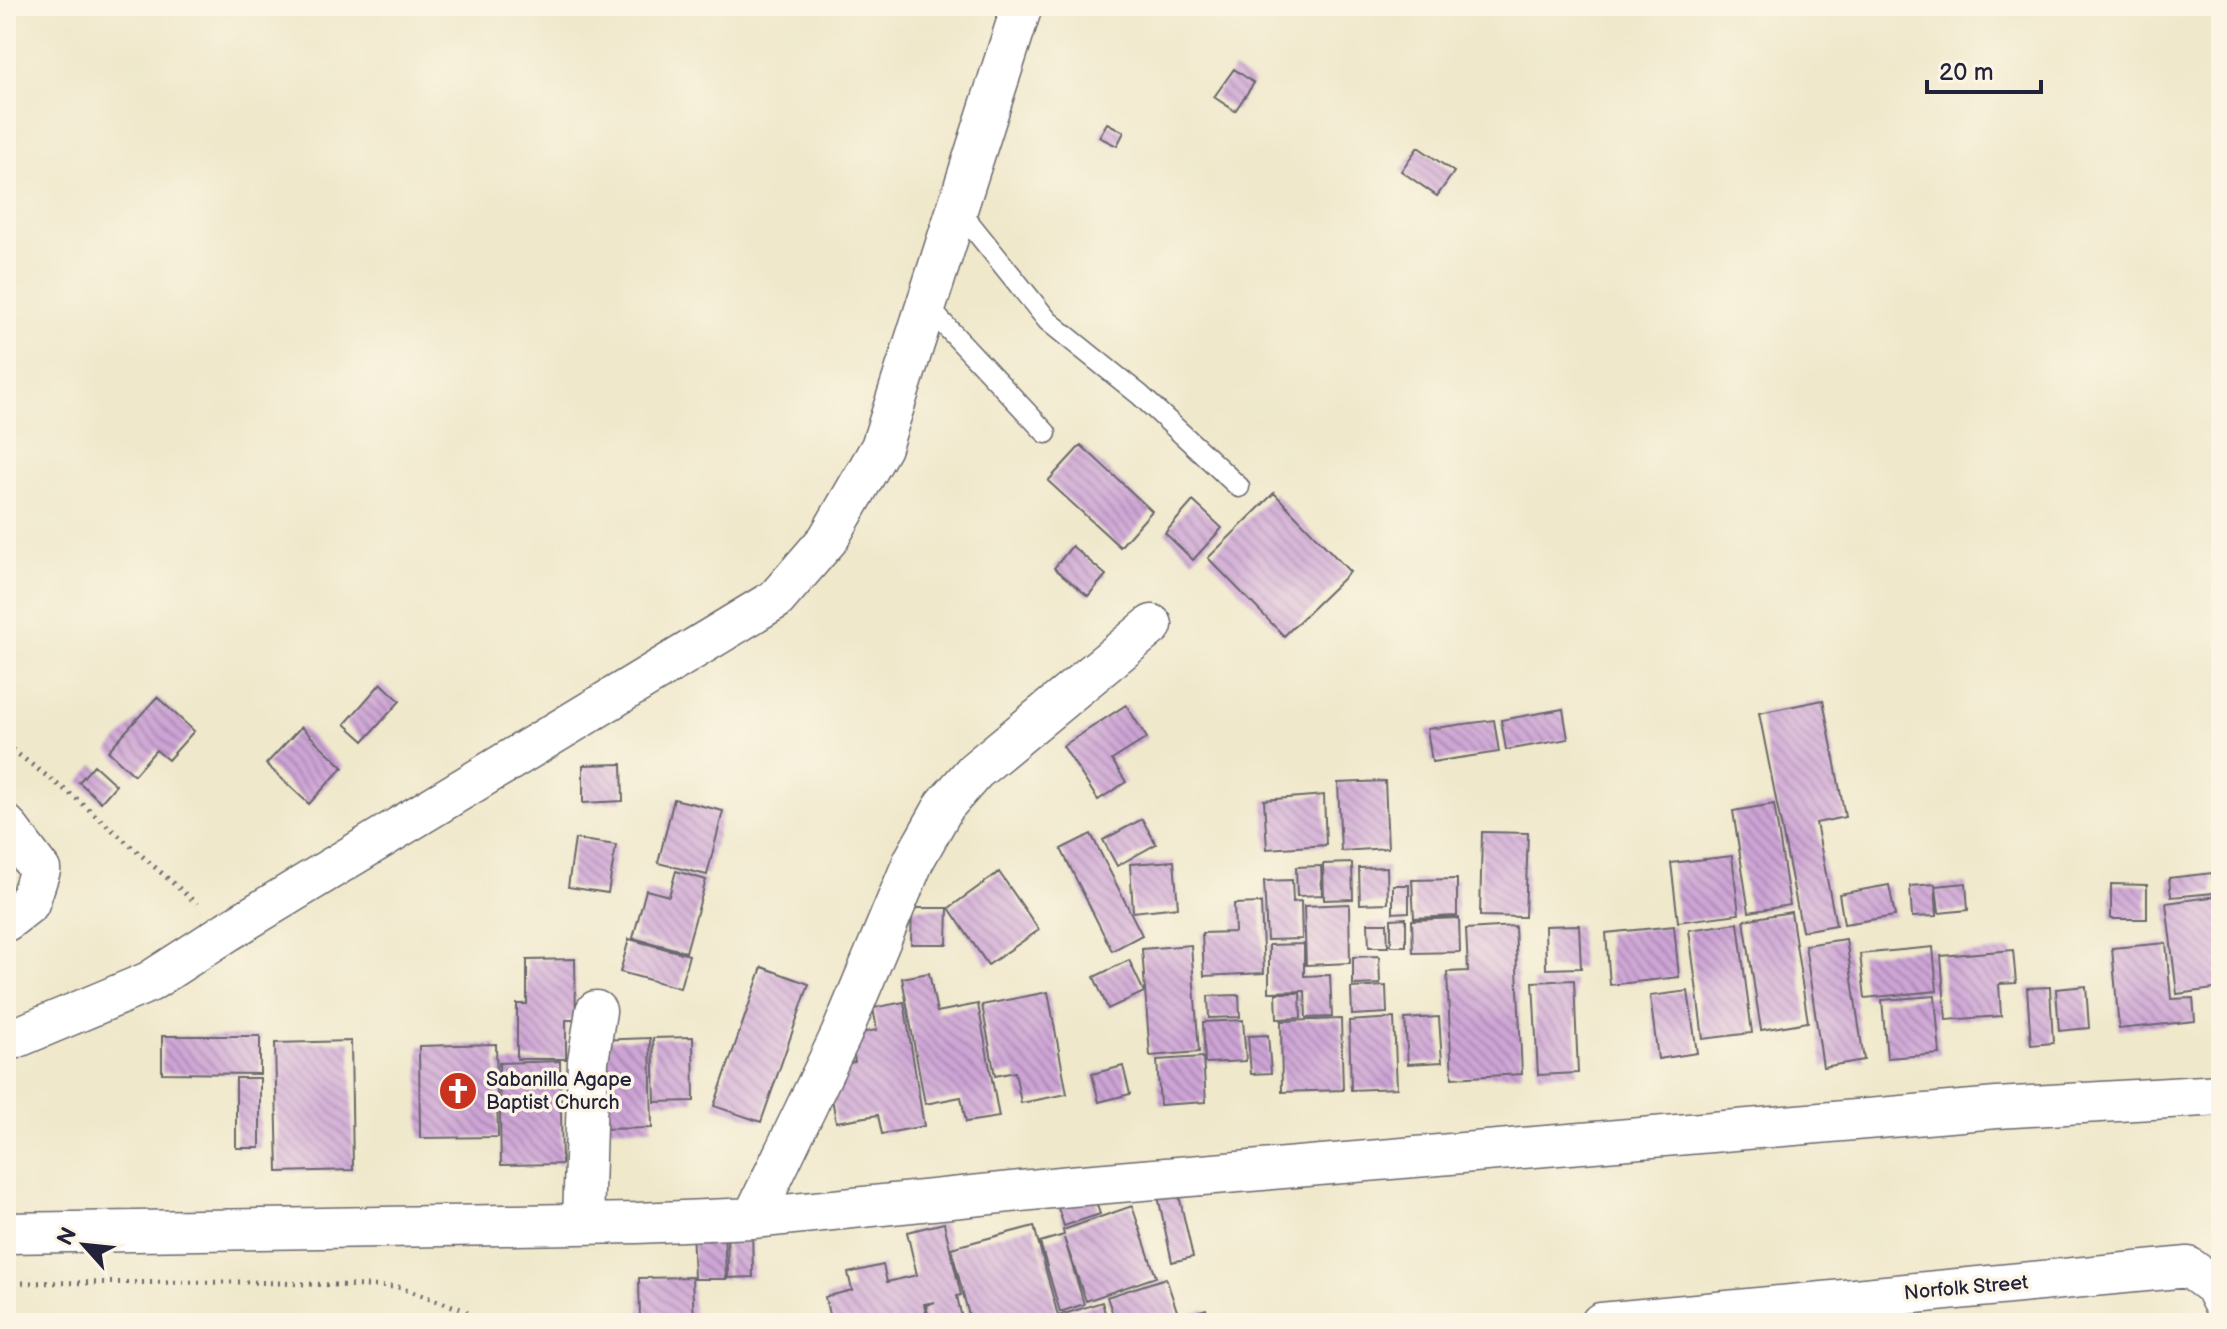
<svg xmlns="http://www.w3.org/2000/svg" width="2227" height="1329" viewBox="0 0 2227 1329" font-family="'Balsamiq Sans',sans-serif">
<style>
.building{fill:url(#building-back-hatch)}
.lines{fill:none;stroke-linecap:round;stroke-linejoin:round}
.lane-casing{stroke:#6a676d;stroke-width:23}
.street-casing{stroke:#6a676d;stroke-width:43}
.path{stroke:#6a676d;stroke-width:5;stroke-dasharray:2 6;stroke-linecap:butt}
.lane{stroke:#fff;stroke-width:20}
.street{stroke:#fff;stroke-width:40}
.labels{text-anchor:middle;dominant-baseline:central;stroke-width:7;stroke-linejoin:round;paint-order:stroke}
.poi-label{font-size:20px;fill:#22223b;stroke:#fcf5e5;text-anchor:start}
.street-label{font-size:20px;fill:#22223b;stroke:#fcf5e5}
</style>
<defs>
<pattern id="building-back-hatch" width="6" height="6" patternUnits="userSpaceOnUse" patternTransform="scale(2)"><rect width="6" height="6" fill="#cda4d5"/><path d="M-1 5l2 2M0 0l6 6M5-1l2 2" fill="none" stroke="#a685ae"/></pattern>
</defs>
<rect width="100%" height="100%" fill="#fcf5e5"/>
<filter id="ink" filterUnits="userSpaceOnUse"><feTurbulence type="fractalNoise" baseFrequency=".0125" numOctaves="2"/><feDisplacementMap in="SourceGraphic" scale="16" xChannelSelector="R" yChannelSelector="G"/><feConvolveMatrix kernelMatrix="1 2 1 2 8 2 1 2 1" color-interpolation-filters="sRGB"/></filter>
<filter id="wash" filterUnits="userSpaceOnUse"><feTurbulence type="fractalNoise" baseFrequency=".006" numOctaves="4" result="noise"/><feDisplacementMap in="SourceGraphic" scale="32" xChannelSelector="R" yChannelSelector="G"/><feGaussianBlur stdDeviation="1.8" result="paint"/><feColorMatrix in="noise" values="0 0 0 0 0 0 0 0 0 0 0 0 0 0 0 0 0 1.4 0 .05"/><feComposite in="paint" operator="in"/></filter>
<g filter="url(#wash)">
<rect width="100%" height="100%" fill="#efe8cb"/>
<g id="blocks">
<path class="building" d="M1234,69L1254,83L1235,111L1214,97Z
M1107,123L1124,132L1117,146L1099,137Z
M1418,147L1454,172L1437,196L1401,171Z
M1081,445L1152,511L1120,547L1048,481Z
M1274,493L1350,572L1284,636L1208,558Z
M1193,501L1222,528L1193,560L1165,533Z
M1072,546L1106,575L1088,596L1054,568Z
M381,683L400,701L364,741L345,724Z
M157,697L194,731L168,760L156,750L134,775L108,751Z
M1823,700L1845,817L1816,823L1836,925L1802,931L1759,713Z
M1126,705L1147,738L1112,760L1126,782L1098,800L1063,746Z
M1563,709L1568,739L1506,750L1501,720Z
M1494,720L1499,752L1432,762L1427,729Z
M301,727L343,767L309,804L266,764Z
M622,764L623,801L583,803V765Z
M94,765L116,785L101,802L79,782Z
M1385,781L1388,848L1341,851L1338,783Z
M1324,795L1326,845L1267,849L1264,800Z
M674,799L723,811L707,875L658,863Z
M1774,804L1790,905L1749,912L1733,811Z
M1142,819L1156,844L1117,866L1103,840Z
M1482,832L1528,833L1525,917L1480,916Z
M1091,834L1142,935L1112,951L1061,849Z
M575,839L616,845L608,893L568,887Z
M1732,856L1739,914L1678,922L1671,863Z
M1174,861L1178,907L1133,912L1130,864Z
M1352,863L1353,899L1324,900L1323,864Z
M1321,866L1322,895L1297,896L1296,867Z
M1387,867L1388,903L1360,904L1359,868Z
M676,871L706,880L686,952L633,938L646,890L669,896Z
M999,872L1039,930L988,965L949,908Z
M2212,873L2214,893L2171,897L2169,878Z
M1457,879V916L1414,918L1412,880Z
M1292,880L1293,902L1301,901L1302,939L1267,940L1264,881Z
M1966,883L1968,910L1939,913L1936,886Z
M1935,884L1937,916L1912,917L1910,886Z
M2111,884L2147,885V919H2111Z
M1393,885H1409V912L1393,913Z
M1889,885L1895,916L1844,924L1839,894Z
M2218,896L2221,922V988L2177,994L2166,903Z
M1261,903L1264,973L1204,976L1202,933L1235,932L1234,904Z
M1349,904L1350,963L1306,965L1304,906Z
M912,908H948L947,944H911Z
M1791,912L1808,1022L1761,1030L1744,920Z
M1406,918V946H1391V919Z
M1459,918L1460,952L1413,953L1412,920Z
M1368,923H1387L1388,947H1369Z
M1738,923L1752,1033L1703,1039L1689,930Z
M1579,925L1581,968L1546,969L1545,926Z
M1515,926L1522,1074L1452,1078L1447,972L1468,971L1466,929Z
M1674,926L1679,977L1610,985L1606,933Z
M629,939L689,955L680,988L620,972Z
M1846,939L1864,1060L1823,1067L1805,945Z
M2166,943L2171,999L2193,998L2195,1021L2119,1029L2112,948Z
M1304,944V976L1330,975L1332,1017L1306,1018L1305,991L1269,992V945Z
M1191,945L1199,1052L1150,1056L1142,949Z
M1933,947L1937,991L1865,998L1860,954Z
M2013,950L2016,983L1999,984L2001,1016L1946,1020L1941,956Z
M1379,956L1380,984L1353,985V957Z
M575,959L576,1020H566V1059H517V1004H527V960Z
M1129,960L1144,992L1108,1009L1094,977Z
M762,967L809,984L761,1122L714,1106Z
M929,973L937,1012L978,1004L999,1117L966,1122L961,1097L925,1104L902,978Z
M1574,980L1578,1073L1538,1075L1533,982Z
M1386,986L1387,1013L1352,1015L1351,988Z
M2086,986L2089,1028L2059,1031L2056,989Z
M2050,987L2053,1043L2031,1045L2027,988Z
M1688,991L1697,1053L1658,1059L1650,996Z
M1048,992L1067,1094L1021,1103L1015,1072L995,1076L982,1005Z
M1276,993H1300L1301,1018L1277,1019Z
M1239,995L1240,1017L1209,1018L1208,996Z
M1935,996L1940,1054L1887,1058L1882,1000Z
M904,1002L924,1126L882,1134L878,1115L836,1122L827,1067L855,1062L851,1035L877,1030L873,1008Z
M1439,1017L1442,1062L1408,1064L1405,1019Z
M1394,1018L1397,1088L1351,1090L1349,1021Z
M1341,1019L1343,1090L1282,1092L1281,1021Z
M1243,1020L1246,1061L1205,1063L1203,1022Z
M1268,1035L1271,1073L1251,1074L1248,1036Z
M162,1036H260V1074L162,1073Z
M693,1037L694,1101L655,1102L653,1038Z
M650,1038L652,1128L599,1129L597,1040Z
M351,1041L353,1170L278,1172L275,1043Z
M496,1044L498,1137L420,1138L419,1046Z
M1203,1057L1206,1102L1160,1105L1157,1060Z
M560,1061L562,1164L501,1165L499,1063Z
M1123,1066L1130,1094L1099,1102L1092,1074Z
M236,1078H260V1148H236Z
M1178,1191L1193,1257L1172,1262L1158,1196Z
M1094,1196L1100,1214L1064,1226L1058,1208Z
M1132,1206L1156,1277L1086,1301L1064,1238L1084,1304L1060,1312L1040,1242L1064,1235L1063,1230Z
M944,1223L961,1295L957,1296L963,1323H930L926,1305L935,1302L924,1304L928,1323H831L825,1297L852,1290L848,1273L883,1265L887,1282L917,1275L907,1232Z
M752,1224L753,1277L728,1278L727,1226Z
M724,1225L726,1279H694L692,1226Z
M1034,1226L1058,1316L1102,1302L1108,1323H1053L1050,1315L1051,1323H971L951,1248Z
M692,1277L694,1323H640L639,1278Z
M1166,1278L1181,1323H1116L1107,1297Z
M1206,1309L1211,1323H1186L1184,1316Z"/>
</g>
</g>
<g filter="url(#ink)">
<use href="#blocks" fill-opacity="0" stroke="#6a676d" stroke-width="2"/>
<g class="lines">
<defs>
<path id="lane" d="M958,209L1048,321L1140,395L1239,487
M925,304L1046,433"/>
<path id="street" d="M6,825L40,870L29,903L6,921
M6,1042L149,982L228,931L776,599L828,539L881,447L1022,6
M753,1218L841,1035L914,860L945,805L975,771L1152,625
M583,1222L588,1061L596,1011
M6,1233L637,1223L753,1218L1071,1186L1997,1108L2221,1095
M1601,1323L2188,1267L2214,1286L2221,1300"/>
</defs>
<use href="#lane" class="lane-casing"/>
<use href="#street" class="street-casing"/>
<path class="path" d="M6,745L77,799L197,904
M6,1283L246,1282L398,1287L464,1310L483,1323"/>
<use href="#lane" class="lane"/>
<use href="#street" class="street"/>
</g>
</g>
<defs>
<symbol id="church-disc" viewBox="-11 -11 22 22"><circle r="9.5" fill="#c8321e" stroke="#fcf5e5"/><path d="M-1.2-6h2.4v3.5h3.3v2.4h-3.3V6h-2.4V-.1h-3.3v-2.4h3.3Z" fill="#fff"/></symbol>
</defs>
<g fill-rule="evenodd">
<use href="#church-disc" x="436" y="1069" width="44" height="44"/>
</g>
<g class="labels">
<g class="poi-label">
<text x="486" y="1080">Sabanilla Agape<tspan x="486" dy="23">Baptist Church</tspan></text>
</g>
<g class="street-label">
<text transform="translate(1966 1288) rotate(-5)">Norfolk Street</text>
</g>
</g>
<rect width="2227" height="1329" fill="none" stroke="#fcf5e5" stroke-width="32"/>
<g transform="translate(84 1245) rotate(297)" stroke="#fcf5e5" stroke-width="6" paint-order="stroke">
<path d="M0-6L14 30L0 20L-14 30Z" fill="#22223b"/>
<text y="-12" font-size="22" font-weight="bold" text-anchor="middle" fill="#22223b">N</text>
</g>
<path d="M1927 80v12h114v-12" fill="none" stroke="#22223b" stroke-width="4"/>
<text x="1939" y="80" font-size="24" fill="#22223b" stroke="#fcf5e5" stroke-width="6" paint-order="stroke">20 m</text>
</svg>
